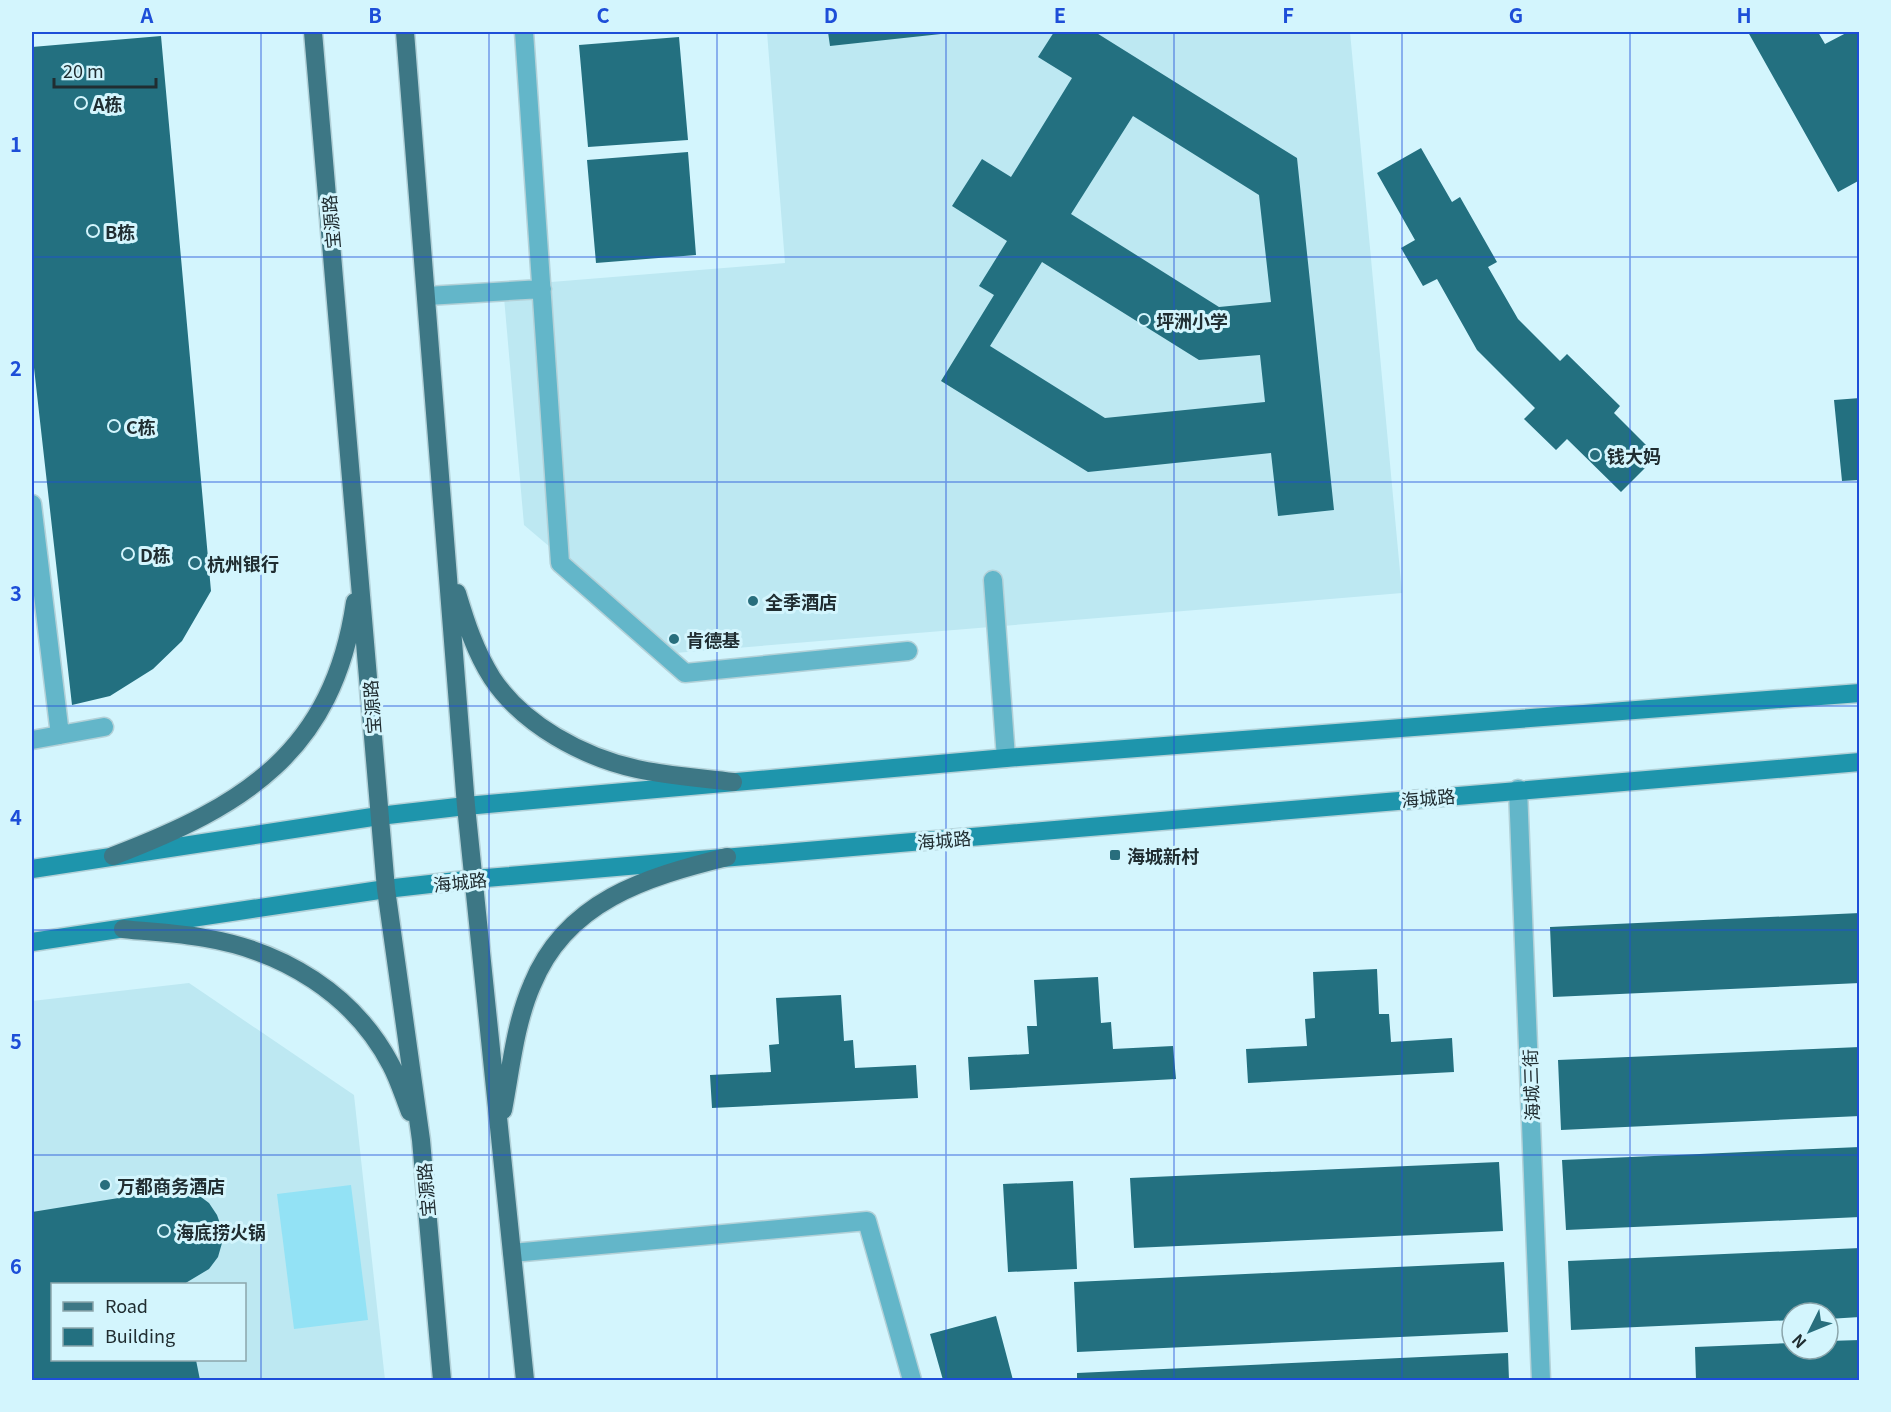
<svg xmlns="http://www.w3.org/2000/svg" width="1891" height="1412" viewBox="0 0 1891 1412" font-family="Georgia,'Noto Sans SC',serif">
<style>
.built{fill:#bde8f2;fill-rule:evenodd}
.garden{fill:#93e2f5}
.building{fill:#237080;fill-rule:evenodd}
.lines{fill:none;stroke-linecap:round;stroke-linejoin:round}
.lane-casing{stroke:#b3d1d8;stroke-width:21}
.street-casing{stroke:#b3d1d8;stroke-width:21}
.secondary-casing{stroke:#b3d1d8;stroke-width:21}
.primary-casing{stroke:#b3d1d8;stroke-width:21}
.lane{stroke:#63b6c9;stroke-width:18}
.street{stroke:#63b6c9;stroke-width:18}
.secondary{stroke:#1e95ac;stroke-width:18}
.primary{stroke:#3d7785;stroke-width:18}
.grid{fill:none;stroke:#1d4ed8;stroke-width:1.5;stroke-opacity:0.55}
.poi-dot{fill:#286e7d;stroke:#d3f5fd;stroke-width:2}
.labels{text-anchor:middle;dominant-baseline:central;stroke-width:6;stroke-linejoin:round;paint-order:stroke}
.poi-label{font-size:18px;font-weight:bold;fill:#202d31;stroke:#d3f5fd;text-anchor:start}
.street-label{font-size:18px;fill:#202d31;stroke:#d3f5fd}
.neatline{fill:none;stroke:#1d4ed8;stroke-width:2}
.grid-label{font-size:20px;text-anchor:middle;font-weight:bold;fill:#1d4ed8}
</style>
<rect width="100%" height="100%" fill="#d3f5fd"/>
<path class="built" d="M767,32H1350L1402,593L675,653L524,525L503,286L785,263Z
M189,983L354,1095L385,1380H32V1001ZM52,1284H244V1360H52Z"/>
<path class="garden" d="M351,1185L368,1320L294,1329L277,1194Z"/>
<path class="building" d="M828,32H950V33L830,46Z
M1054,32H1095L1297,158L1334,510L1278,516L1271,453L1088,472L941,381L994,295L979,286L1007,241L952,206L982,159L1011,177L1072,78L1038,57ZM1133,116L1259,195L1271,302L1219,307L1071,214ZM1042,262L1199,360L1260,355L1265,402L1105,418L990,346Z
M1748,32H1818L1825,44L1848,32H1860V180L1838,192Z
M161,36L211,591L182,641L153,669L110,696L72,705L32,350V47Z
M679,37L688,140L588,147L579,45Z
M1421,148L1452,202L1460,197L1497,262L1488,267L1518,319L1560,361L1567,354L1620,406L1614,413L1657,456L1621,492L1567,439L1556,450L1524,419L1535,408L1477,350L1437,279L1423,286L1401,248L1415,240L1377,173Z
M688,152L696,255L596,263L587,160Z
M1860,398V480L1842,481L1834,400Z
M1860,913V983L1553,997L1550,927Z
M1377,969L1379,1014H1389L1391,1042L1452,1038L1454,1072L1248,1083L1246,1049L1307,1046L1305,1019L1315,1018L1313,972Z
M1098,977L1101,1023L1111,1022L1113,1049L1173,1046L1176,1079L970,1090L968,1057L1029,1054L1027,1026H1037L1034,980Z
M841,995L844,1041L853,1040L855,1068L916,1065L918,1098L712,1108L710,1075L771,1072L769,1045L779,1044L776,998Z
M1860,1047V1116L1561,1130L1558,1060Z
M1860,1147V1217L1566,1230L1562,1160Z
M1499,1162L1503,1231L1134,1248L1130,1178Z
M1073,1181L1077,1269L1008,1272L1003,1184Z
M168,1190H182L197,1194L209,1203L217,1215L222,1229V1243L218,1257L209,1269L184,1284H52V1360H196L200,1380H32V1212Z
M1860,1248V1317L1828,1319V1313H1792V1320L1571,1330L1568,1261Z
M1504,1262L1508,1332L1077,1352L1074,1282Z
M996,1316L1013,1380H943L930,1334Z
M1860,1340V1380H1696L1695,1347L1792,1343V1349H1828V1341Z
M1508,1353L1509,1380H1077V1373Z"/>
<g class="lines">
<defs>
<path id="lane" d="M524,32L560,563L685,673L908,651
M427,296L542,289
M32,504L60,735
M993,580L1006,758
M32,740L104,727"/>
<path id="street" d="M1518,789L1541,1380
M512,1253L867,1221L912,1380"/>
<path id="secondary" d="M32,869L379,816L466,806L1006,758L1860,693
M32,942L386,889L474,879L1860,762"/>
<path id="primary" d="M313,32L386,889L421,1140L442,1380
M405,32L466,806L525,1380
M457,593C466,623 475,651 492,678C523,725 583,757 637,769C669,776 702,778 733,782
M113,856C244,806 333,752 355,602
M123,929C150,932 178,933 205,938C283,951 354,994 391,1065C399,1080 404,1097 410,1112
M503,1110C511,1068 515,1024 532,985C566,901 646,877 727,857"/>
</defs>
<use href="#lane" class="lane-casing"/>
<use href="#street" class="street-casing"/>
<use href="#secondary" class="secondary-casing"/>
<use href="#primary" class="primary-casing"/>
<use href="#lane" class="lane"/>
<use href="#street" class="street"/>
<use href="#secondary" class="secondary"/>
<use href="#primary" class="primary"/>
</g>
<path class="grid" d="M261,32V1380M489,32V1380M717,32V1380M946,32V1380M1174,32V1380M1402,32V1380M1630,32V1380M32,257H1860M32,482H1860M32,706H1860M32,930H1860M32,1155H1860"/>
<g class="poi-dot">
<circle cx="81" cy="103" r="6"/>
<circle cx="93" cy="231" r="6"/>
<circle cx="1144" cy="320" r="6"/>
<circle cx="114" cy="426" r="6"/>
<circle cx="1595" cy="455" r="6"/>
<circle cx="128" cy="554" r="6"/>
<circle cx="195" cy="563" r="6"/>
<circle cx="753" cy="601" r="6"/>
<circle cx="674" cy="639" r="6"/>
<rect x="1109" y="849" width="12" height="12" rx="3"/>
<circle cx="105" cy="1185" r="6"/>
<circle cx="164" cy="1231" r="6"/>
</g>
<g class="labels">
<g class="poi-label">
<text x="93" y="103">A栋</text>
<text x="105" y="231">B栋</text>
<text x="1156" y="320">坪洲小学</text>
<text x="126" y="426">C栋</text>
<text x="1607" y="455">钱大妈</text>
<text x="140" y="554">D栋</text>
<text x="207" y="563">杭州银行</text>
<text x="765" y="601">全季酒店</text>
<text x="686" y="639">肯德基</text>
<text x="1127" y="855">海城新村</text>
<text x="117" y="1185">万都商务酒店</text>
<text x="176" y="1231">海底捞火锅</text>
</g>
<g class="street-label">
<text transform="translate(330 222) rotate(-95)">宝源路</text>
<text transform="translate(371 707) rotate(-94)">宝源路</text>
<text transform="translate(1428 797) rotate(-5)">海城路</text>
<text transform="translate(944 839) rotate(-5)">海城路</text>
<text transform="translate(460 881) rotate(-6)">海城路</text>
<text transform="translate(1530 1085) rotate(-92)">海城三街</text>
<text transform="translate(425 1190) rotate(-95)">宝源路</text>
</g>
</g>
<rect width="1891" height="1412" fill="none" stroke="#d3f5fd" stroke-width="66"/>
<rect x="51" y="1283" width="195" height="78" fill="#d3f5fd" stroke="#8ba5ab" stroke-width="1.5"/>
<rect x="63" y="1302" width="30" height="9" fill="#3d7785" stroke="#8ba5ab" stroke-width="1.5"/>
<text x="105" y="1313" font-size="18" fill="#202d31">Road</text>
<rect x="63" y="1328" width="30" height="18" fill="#237080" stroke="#8ba5ab" stroke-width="1.5"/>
<text x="105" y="1343" font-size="18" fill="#202d31">Building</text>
<g transform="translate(1810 1331) rotate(227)"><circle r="28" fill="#d3f5fd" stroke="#8ba5ab" stroke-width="1.5"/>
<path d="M0-4.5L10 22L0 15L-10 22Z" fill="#286e7d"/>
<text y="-9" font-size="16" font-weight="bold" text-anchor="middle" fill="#202d31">N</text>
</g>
<path d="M54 78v9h102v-9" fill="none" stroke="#202d31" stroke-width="3"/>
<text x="63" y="78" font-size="18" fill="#202d31" stroke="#d3f5fd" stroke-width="4.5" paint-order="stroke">20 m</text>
<rect x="33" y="33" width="1825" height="1346" class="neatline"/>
<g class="grid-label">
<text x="147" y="23">A</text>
<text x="375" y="23">B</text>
<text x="603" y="23">C</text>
<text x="831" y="23">D</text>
<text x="1060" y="23">E</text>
<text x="1288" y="23">F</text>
<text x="1516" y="23">G</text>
<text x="1744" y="23">H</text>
<text x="16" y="152">1</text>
<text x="16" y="376">2</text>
<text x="16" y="601">3</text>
<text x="16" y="825">4</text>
<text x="16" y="1049">5</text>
<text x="16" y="1274">6</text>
</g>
</svg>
